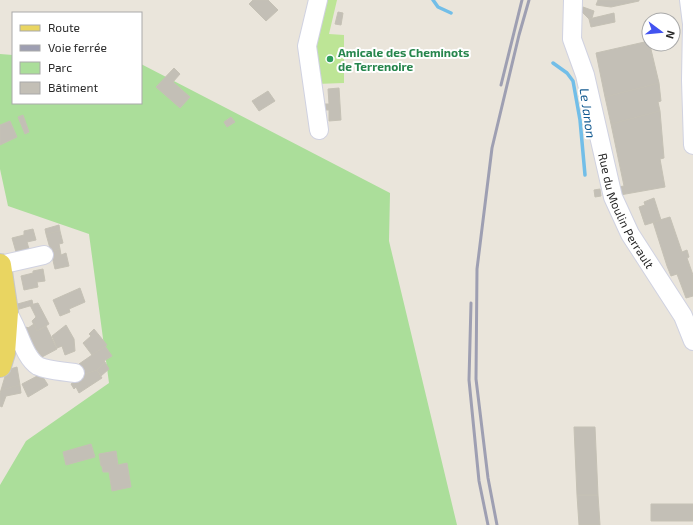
<svg xmlns="http://www.w3.org/2000/svg" width="693" height="525" viewBox="0 0 693 525" font-family="'Exo 2',sans-serif">
<style>
.green{fill:#abde9a}
.pitch{fill:#bde596}
.lines{fill:none;stroke-linecap:round;stroke-linejoin:round}
.stream{stroke:#72bee8;stroke-width:3.5}
.building{fill:#c3bfb6;stroke:#c5c1b5}
.minor-casing{stroke:#d0d2e1;stroke-width:20}
.major-casing{stroke:#c7c7c7;stroke-width:24}
.minor{stroke:#fff;stroke-width:18}
.major{stroke:#e9d561;stroke-width:22}
.rail{stroke:#9e9fb2;stroke-width:3}
.leisure-dot{fill:#2e9e5b;stroke:#fff;stroke-width:1.5}
.labels{text-anchor:middle;dominant-baseline:central;stroke-width:4;stroke-linejoin:round;paint-order:stroke}
.leisure-label{font-size:12px;font-weight:bold;fill:#27864d;stroke:#fff;text-anchor:start}
.street-label{font-size:12px;fill:#292929;stroke:#fff}
.water-label{font-size:13px;font-style:italic;fill:#145b91;stroke:#fff}
</style>
<rect width="100%" height="100%" fill="#eae5db"/>
<path class="green" d="M0,54L13,55V103H141V64L390,193L389,241L457,525H0V485L26,441L109,383L89,234L8,206L0,169Z"/>
<path class="pitch" d="M321,0H337L329,34L344,35V83L316,84L314,35Z"/>
<g class="lines">
<path class="stream" d="M433,0L438,7L451,13
M553,63L567,73L573,81L580,120L585,175"/>
</g>
<path class="building" d="M253,0H268L278,10L266,21L249,4Z
M598,0H639V1L611,7L596,5Z
M583,7L594,11L592,18L589,19L581,11Z
M338,12L343,13L341,25L335,24Z
M614,13L615,22L591,27L589,19Z
M666,14V20H649V33L645,21Z
M649,41L659,83L605,97L596,53Z
M174,68L180,74L173,82L190,97L180,108L156,87Z
M659,83L661,101L658,102L660,111L611,124L605,97Z
M339,88L341,120L329,121V110H325V104H329L328,89Z
M268,91L275,101L259,111L252,101Z
M660,111L664,158L660,159L665,187L620,195L618,187L624,186L611,124Z
M23,115L29,132L25,134L18,117Z
M231,117L235,122L227,127L224,122Z
M10,121L17,137L0,145V125Z
M600,189L601,196L595,197L594,190Z
M654,198L661,220L645,225L639,207L645,205L644,202Z
M670,217L682,252L687,250L689,257L687,258L693,275V296L686,298L677,274L671,276L667,266L653,222Z
M59,225L60,231L46,234L45,229Z
M33,229L36,240L27,242L29,249L16,252L12,238L24,235V231Z
M60,231L63,243L59,244L60,249L51,252L46,234Z
M60,249L61,255L66,253L69,266L55,269L51,252Z
M43,269L45,281L37,282L38,287L24,290L21,276L33,273V271Z
M80,288L85,302L69,309L70,312L60,316L53,300Z
M32,300L33,305L16,310L14,305Z
M38,303L49,324L37,331L32,321L36,317L30,305Z
M34,324L37,331L46,326L57,349L42,357L22,330L27,327L28,328Z
M66,325L74,339L75,351L65,355L62,346L57,348L52,336Z
M94,329L107,345L92,355L83,343L91,336L89,334Z
M105,346L112,356L104,361L105,362L97,370L85,374L79,364Z
M105,362L109,369L101,376L97,370Z
M17,367L20,385L1,390L6,373L11,372L10,369Z
M97,370L102,378L79,393L76,387L74,389L71,384L85,374Z
M41,374L48,385L28,397L22,384Z
M20,385L21,393L6,396L2,407L0,406V393L1,390Z
M574,427H595L598,495H577Z
M91,444L95,457L66,465L63,452Z
M116,451L118,465L127,463L131,487L112,491L109,472H103L102,466H101L99,454Z
M577,495H598L600,525H579Z
M651,504H693V521H651Z"/>
<g class="lines">
<defs>
<g id="minor">
<path d="M318,0L307,46L319,130"/>
<path id="s1" d="M573,0L572,39L585,75L613,197L630,234L683,316L693,341"/>
<path d="M689,0L692,24L691,80L693,145"/>
<path d="M0,265L44,255"/>
<path d="M5,309C18,324 22,356 38,366C44,369 66,372 75,373"/>
</g>
<path id="major" d="M0,265L7,312L4,353L0,366"/>
</defs>
<use href="#minor" class="minor-casing"/>
<use href="#major" class="major-casing"/>
<use href="#minor" class="minor"/>
<use href="#major" class="major"/>
<path class="rail" d="M501,85L522,0
M471,303L469,380L479,481L488,525
M497,525L488,478L476,379L477,269L492,148L519,35L529,0"/>
</g>
<circle class="leisure-dot" cx="330" cy="59" r="4"/>
<g class="labels">
<g class="leisure-label">
<text x="338" y="52">Amicale des Cheminots<tspan x="338" dy="14">de Terrenoire</tspan></text>
</g>
<g class="street-label">
<text stroke="none"><textPath href="#s1" startOffset="220">Rue du Moulin Perrault</textPath></text>
</g>
<g class="water-label">
<text transform="translate(588 113) rotate(82)">Le Janon</text>
</g>
</g>
<rect x="12" y="12" width="130" height="92" fill="#ffffff" stroke="#a9a9a9"/>
<rect x="20" y="25" width="20" height="6" fill="#e9d561" stroke="#a9a9a9"/>
<text x="48" y="32" font-size="12" fill="#292929">Route</text>
<rect x="20" y="45" width="20" height="6" fill="#9e9fb2" stroke="#a9a9a9"/>
<text x="48" y="52" font-size="12" fill="#292929">Voie ferrée</text>
<rect x="20" y="62" width="20" height="12" fill="#abde9a" stroke="#a9a9a9"/>
<text x="48" y="72" font-size="12" fill="#292929">Parc</text>
<rect x="20" y="82" width="20" height="12" fill="#c3bfb6" stroke="#a9a9a9"/>
<text x="48" y="92" font-size="12" fill="#292929">Bâtiment</text>
<g transform="translate(661 32) rotate(106)"><circle r="19" fill="#ffffff" stroke="#a9a9a9"/>
<path d="M0-3L7 15L0 10L-7 15Z" fill="#4253f0"/>
<text y="-6" font-size="11" font-weight="bold" text-anchor="middle" fill="#292929">N</text>
</g>
</svg>
